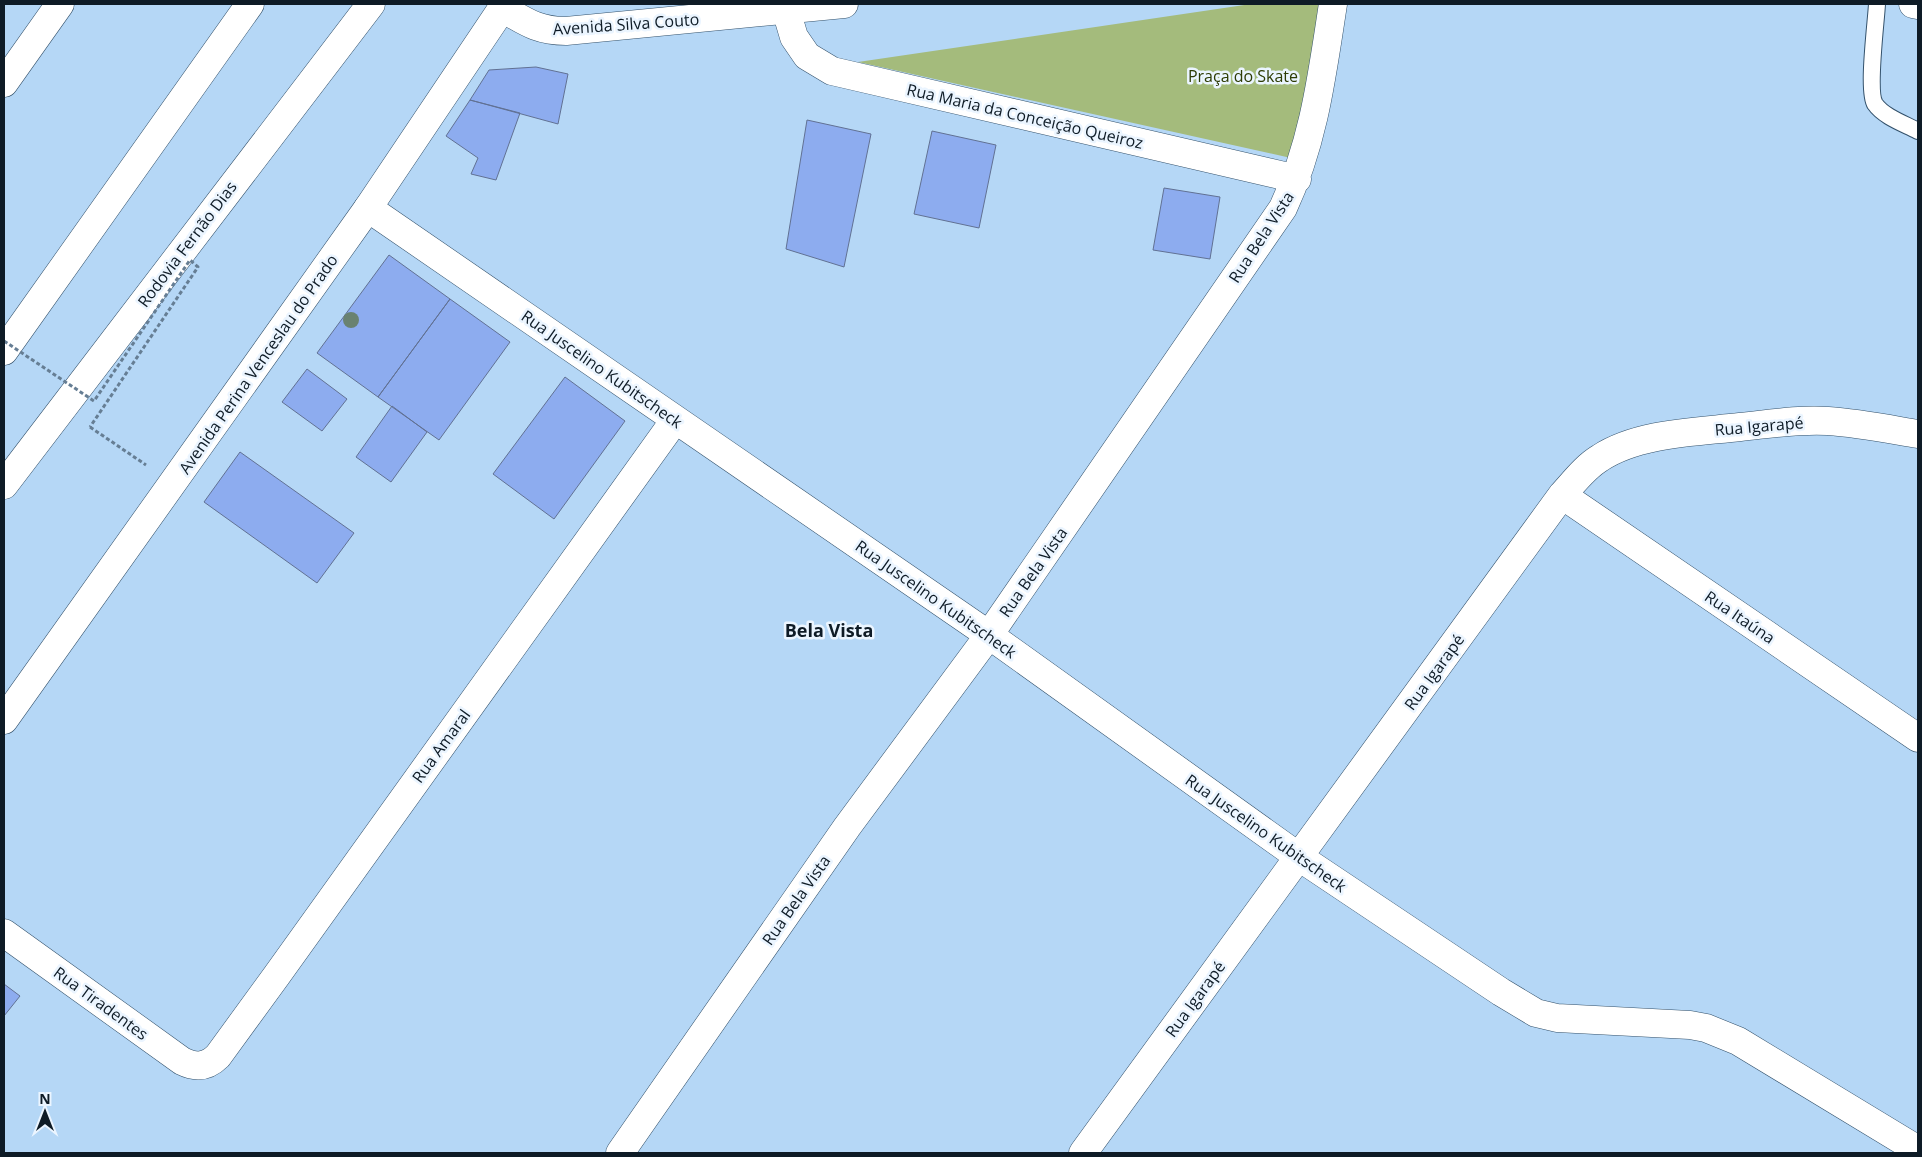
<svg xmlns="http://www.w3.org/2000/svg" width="1922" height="1157" viewBox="0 0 1922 1157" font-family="'Open Sans',sans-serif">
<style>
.green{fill:#a4bb7c}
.building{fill:#8dacef;stroke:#617193}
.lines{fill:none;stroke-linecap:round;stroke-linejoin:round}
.service-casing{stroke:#33516b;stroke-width:18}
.minor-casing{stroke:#33516b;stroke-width:29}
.secondary-casing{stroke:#33516b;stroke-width:29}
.primary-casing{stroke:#33516b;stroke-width:29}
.motorway-casing{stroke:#33516b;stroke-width:29}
.path{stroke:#667e94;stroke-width:3;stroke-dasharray:4 2.5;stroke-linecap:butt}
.service{stroke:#fff;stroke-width:16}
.minor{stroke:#fff;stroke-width:28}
.secondary{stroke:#fff;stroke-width:28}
.primary{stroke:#fff;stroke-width:28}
.motorway{stroke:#fff;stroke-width:28}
.path-bridge{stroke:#667e94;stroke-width:3;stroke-dasharray:4 2.5;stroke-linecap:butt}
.tree{fill:#6a8271}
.labels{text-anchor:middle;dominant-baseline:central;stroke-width:5;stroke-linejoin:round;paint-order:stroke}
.street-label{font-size:16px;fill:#0e1b26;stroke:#ebf5ff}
.park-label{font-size:16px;fill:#2d3c04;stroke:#ebf5ff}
.neighbourhood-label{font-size:18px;font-weight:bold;fill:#0e1b26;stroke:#ebf5ff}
</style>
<rect width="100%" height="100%" fill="#b5d7f6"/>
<path class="green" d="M1251,4H1322L1314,81L1291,158L858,62Z"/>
<path class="building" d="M536,67L568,74L558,124L470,100L489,70Z
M470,100L520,113L496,180L471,174L478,158L446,136Z
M807,120L871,134L844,267L786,249Z
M932,131L996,145L979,228L914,214Z
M1164,188L1220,197L1210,259L1153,250Z
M389,255L450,299L378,397L317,353Z
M450,299L510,342L439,440L378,397Z
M307,369L347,399L322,431L282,402Z
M565,377L625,421L554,519L493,474Z
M392,406L427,432L391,482L356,457Z
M240,452L354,533L317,583L204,502Z
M4,984L20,996L4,1016Z"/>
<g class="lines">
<defs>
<path id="service" d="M1877,4C1876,23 1867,91 1875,104C1884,117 1905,124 1918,131"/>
<path id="minor" d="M786,10L794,37L807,56L832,71L1297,179
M368,208L989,635L1299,857L1501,992L1536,1013L1557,1018L1690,1025L1706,1028L1738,1041L1918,1150
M1562,495L1918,738
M4,933L182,1061C196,1068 207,1067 218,1056L277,975L675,420
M620,1153L847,827L989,635L1283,208C1314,142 1322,75 1333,4
M1083,1153L1562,495C1574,482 1585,467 1600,458C1638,433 1696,432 1740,427C1769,424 1799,419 1828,421C1858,423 1888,429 1918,434"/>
<path id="secondary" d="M1913,4L1918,5
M502,8C526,22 538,31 566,31L844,4"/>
<path id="primary" d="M4,83L60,4
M4,720L368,208L505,4"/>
<path id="motorway" d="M4,351L250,4
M4,485L371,4"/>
</defs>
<use href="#service" class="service-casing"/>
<use href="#minor" class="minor-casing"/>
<use href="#secondary" class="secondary-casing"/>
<use href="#primary" class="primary-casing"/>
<use href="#motorway" class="motorway-casing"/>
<path class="path" d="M90,427L146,465"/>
<use href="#service" class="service"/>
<use href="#minor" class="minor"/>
<use href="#secondary" class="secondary"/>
<use href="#primary" class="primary"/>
<use href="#motorway" class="motorway"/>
<path class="path-bridge" d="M4,341L94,401L190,260L198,267L90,427"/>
</g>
<circle class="tree" cx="351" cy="320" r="8"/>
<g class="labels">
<g class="street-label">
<text transform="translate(626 24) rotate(-4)">Avenida Silva Couto</text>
<text transform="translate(1025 116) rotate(13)">Rua Maria da Conceição Queiroz</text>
<text transform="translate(1261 237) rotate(-57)">Rua Bela Vista</text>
<text transform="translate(187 244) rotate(-53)">Rodovia Fernão Dias</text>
<text transform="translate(258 364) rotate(-55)">Avenida Perina Venceslau do Prado</text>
<text transform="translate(602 369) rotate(35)">Rua Juscelino Kubitscheck</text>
<text transform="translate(1759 426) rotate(-5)">Rua Igarapé</text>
<text transform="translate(1033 572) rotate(-55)">Rua Bela Vista</text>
<text transform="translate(936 599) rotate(35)">Rua Juscelino Kubitscheck</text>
<text transform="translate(1740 617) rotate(34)">Rua Itaúna</text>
<text transform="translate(1434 672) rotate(-54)">Rua Igarapé</text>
<text transform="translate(441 746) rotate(-54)">Rua Amaral</text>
<text transform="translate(1266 833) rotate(35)">Rua Juscelino Kubitscheck</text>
<text transform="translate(796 900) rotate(-55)">Rua Bela Vista</text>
<text transform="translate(1195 999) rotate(-54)">Rua Igarapé</text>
<text transform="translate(101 1003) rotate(36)">Rua Tiradentes</text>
</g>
<g class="park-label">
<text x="1243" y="76">Praça do Skate</text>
</g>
<g class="neighbourhood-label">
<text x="829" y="630">Bela Vista</text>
</g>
</g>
<rect width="1922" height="1157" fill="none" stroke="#0e1b26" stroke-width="10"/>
<g transform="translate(45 1112)" stroke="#ebf5ff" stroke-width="4" paint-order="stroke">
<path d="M0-4L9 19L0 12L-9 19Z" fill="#0e1b26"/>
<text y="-8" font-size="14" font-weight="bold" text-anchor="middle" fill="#0e1b26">N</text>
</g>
</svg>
